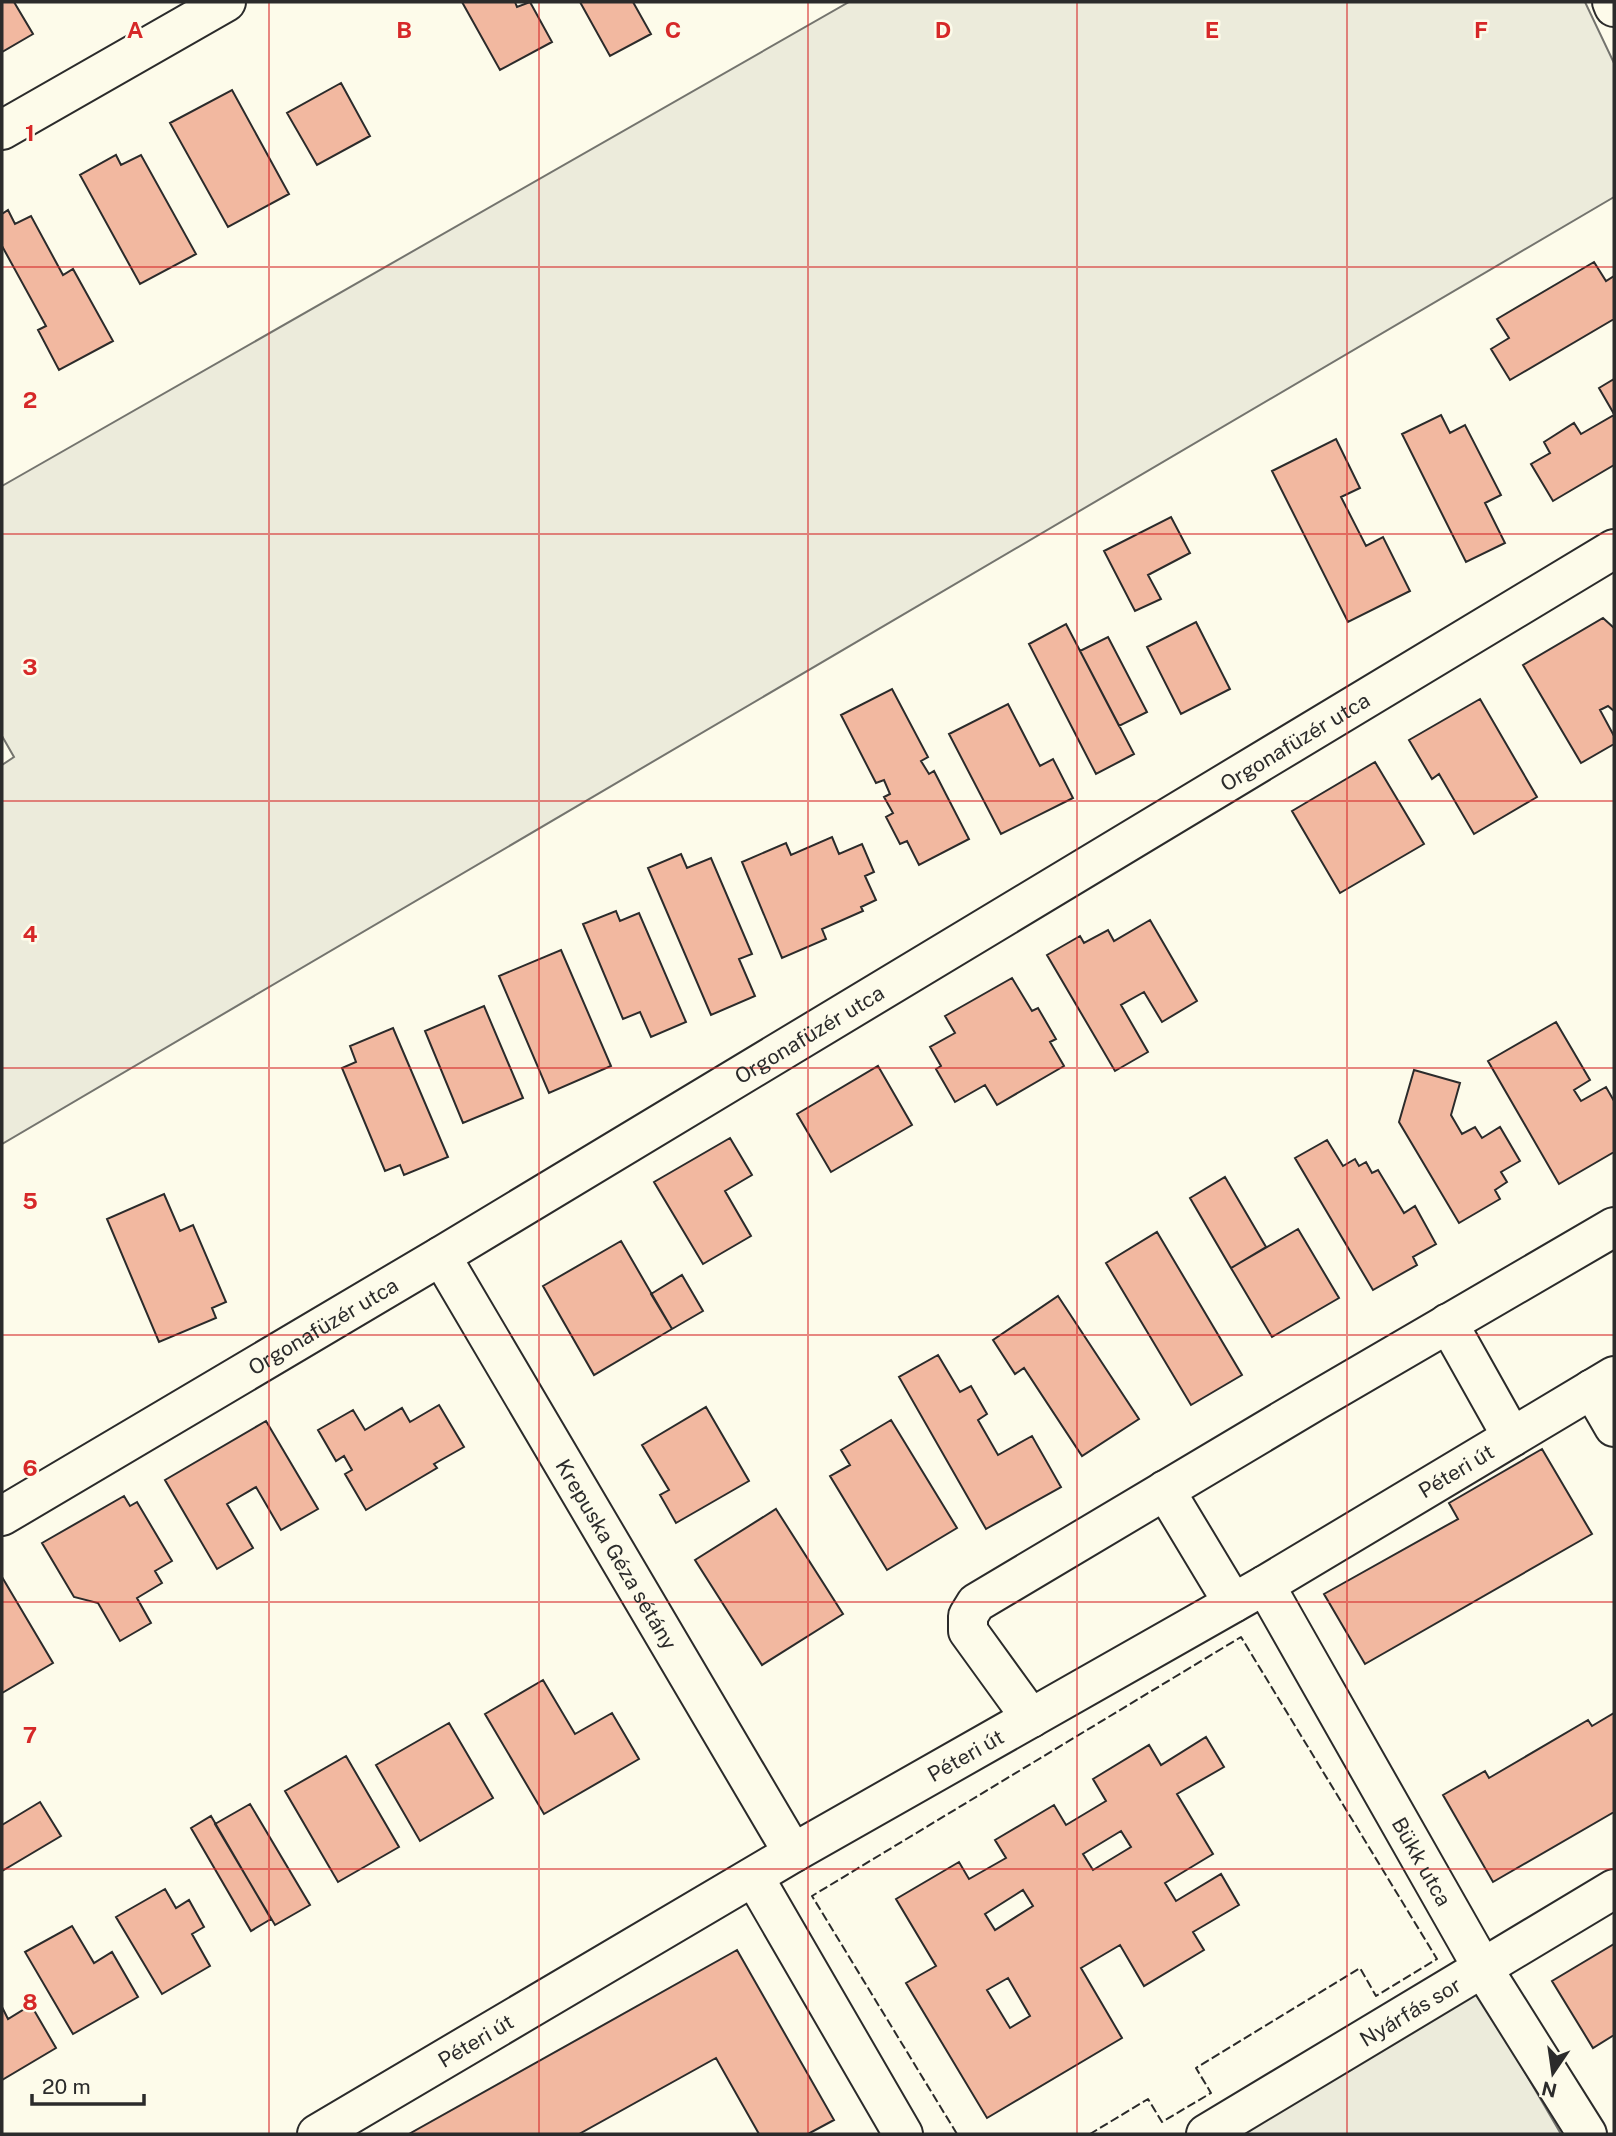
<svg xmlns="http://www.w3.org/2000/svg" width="1616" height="2136" viewBox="0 0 1616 2136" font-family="'Public Sans',sans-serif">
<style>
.green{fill:#ecebdb;stroke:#74746e;stroke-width:2}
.building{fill:#f2b8a0;stroke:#2b2b2b;stroke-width:2;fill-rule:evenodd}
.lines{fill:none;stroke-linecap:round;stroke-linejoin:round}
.minor-casing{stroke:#2b2b2b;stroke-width:42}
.minor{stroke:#fdfbea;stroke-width:38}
.fence{stroke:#2b2b2b;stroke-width:2;stroke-dasharray:9 3.5;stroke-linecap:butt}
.grid{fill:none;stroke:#d62828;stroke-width:2;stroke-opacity:0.55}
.labels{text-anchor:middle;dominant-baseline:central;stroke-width:5;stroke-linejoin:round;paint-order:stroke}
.street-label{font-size:21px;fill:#2b2b2b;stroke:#fdfbea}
.grid-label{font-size:23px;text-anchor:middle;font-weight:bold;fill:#d62828;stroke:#fdfbea;stroke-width:5;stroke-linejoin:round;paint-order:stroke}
</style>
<rect width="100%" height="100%" fill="#fdfbea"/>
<path class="green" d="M849,2H1585L1614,63V197L2,1144V765L14,757L2,736V486Z
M1478,1992L1561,2134H1238Z"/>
<path class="building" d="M2,2H14L33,34L2,52Z
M462,2H515L517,7L530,2L552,42L500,70Z
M580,2H633L651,34L610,56Z
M341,83L370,136L317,165L287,113Z
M232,90L289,194L228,227L170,123Z
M116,155L121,165L141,155L196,254L140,284L80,175Z
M8,210L15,224L31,216L63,275L73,269L113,341L59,370L38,330L46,326L2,246V214Z
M1594,262L1606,281L1614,276V319L1510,380L1491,349L1509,338L1497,319Z
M1614,379V414L1599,388Z
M1441,415L1450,433L1465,425L1501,495L1485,503L1505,543L1466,562L1402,434Z
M1614,415V465L1553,501L1531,464L1550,453L1544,442L1574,423L1581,434Z
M1336,439L1360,488L1341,497L1366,546L1383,537L1410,591L1348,622L1272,471Z
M1171,517L1190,553L1148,575L1161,599L1135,611L1104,551Z
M1603,618L1614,628V711L1608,706L1600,710L1614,736V744L1581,763L1523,665Z
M1196,622L1230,689L1181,714L1147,647Z
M1066,624L1134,754L1096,774L1029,644Z
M1108,637L1147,712L1119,726L1080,651Z
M892,689L928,757L921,761L929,774L934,771L969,839L919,865L907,841L900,844L886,817L893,813L884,797L890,794L884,780L876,783L841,715Z
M1480,699L1537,797L1474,834L1439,774L1432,779L1409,740Z
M1008,704L1040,766L1053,759L1073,798L1001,834L949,734Z
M1375,762L1424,844L1340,893L1292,811Z
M832,837L839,854L862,844L874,872L865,876L876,900L861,907L863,911L822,929L826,939L782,958L742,862L786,843L791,855Z
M681,854L687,868L711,858L752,954L739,959L755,996L711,1015L648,868Z
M616,911L620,921L639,913L686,1022L651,1037L640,1012L623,1019L583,924Z
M1150,920L1197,1001L1162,1022L1144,992L1121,1005L1148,1052L1115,1071L1047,955L1080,936L1084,943L1108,930L1114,941Z
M561,950L611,1066L549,1093L499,976Z
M1012,978L1032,1011L1038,1008L1056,1039L1050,1042L1064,1066L997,1105L985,1085L955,1102L936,1069L941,1066L930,1047L955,1033L945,1016Z
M484,1006L523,1098L463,1123L425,1031Z
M1556,1022L1590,1080L1574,1090L1581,1101L1606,1087L1614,1101V1152L1559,1184L1488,1061Z
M393,1028L448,1157L404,1175L400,1165L385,1171L342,1068L356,1062L350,1046Z
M878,1066L912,1125L831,1172L797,1114Z
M1414,1070L1460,1083L1451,1115L1462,1134L1475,1127L1482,1138L1500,1127L1520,1161L1501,1172L1507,1182L1495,1190L1500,1199L1459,1223L1399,1122Z
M730,1138L752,1175L725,1191L751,1236L703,1264L654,1182Z
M1327,1140L1343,1166L1355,1159L1359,1166L1366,1162L1372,1173L1378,1170L1404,1213L1415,1206L1436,1244L1413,1257L1417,1265L1373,1290L1295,1158Z
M1225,1177L1266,1247L1231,1268L1190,1198Z
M164,1194L180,1231L193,1225L226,1302L212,1308L216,1318L159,1342L107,1219Z
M1298,1229L1339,1298L1272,1337L1231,1268Z
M1157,1232L1242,1375L1191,1405L1106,1263Z
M621,1241L672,1329L594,1375L543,1286Z
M682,1275L703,1311L672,1329L651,1294Z
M1058,1296L1139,1419L1082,1456L1024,1368L1015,1374L993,1340Z
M938,1355L960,1392L971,1386L987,1414L978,1420L998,1455L1032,1436L1061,1487L986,1529L899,1377Z
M439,1405L464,1447L434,1464L437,1468L366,1510L345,1474L352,1470L344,1456L336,1461L318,1430L353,1410L365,1430L402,1408L410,1422Z
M706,1407L749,1481L676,1523L660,1495L669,1490L642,1445Z
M891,1420L957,1528L887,1570L830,1476L850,1465L841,1450Z
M266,1421L318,1509L281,1530L256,1487L227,1504L253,1548L217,1569L165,1480Z
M1542,1449L1592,1534L1365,1664L1324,1594L1458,1519L1449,1503Z
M124,1496L130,1506L137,1502L172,1561L155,1571L162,1583L137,1598L151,1623L120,1641L98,1603L74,1597L42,1543Z
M776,1509L843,1614L762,1665L695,1560Z
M2,1577L53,1663L2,1693Z
M543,1680L575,1734L612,1713L639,1759L544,1814L485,1714Z
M1614,1713V1812L1493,1882L1443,1795L1485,1771L1489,1778L1588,1720L1592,1726Z
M449,1723L493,1798L420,1841L376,1765Z
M1206,1737L1224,1767L1177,1794L1213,1854L1165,1883L1176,1901L1221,1874L1239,1905L1193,1932L1204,1950L1144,1986L1120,1945L1081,1968L1122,2038L987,2118L906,1983L936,1966L896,1899L959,1862L969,1879L1006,1858L995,1840L1054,1805L1066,1825L1106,1801L1093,1779L1149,1745L1161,1765ZM1121,1831L1131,1847L1093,1870L1083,1854ZM1023,1890L1033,1906L995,1930L985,1914ZM1008,1978L1030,2016L1010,2028L987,1990Z
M346,1756L399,1847L338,1882L285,1791Z
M40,1802L61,1836L2,1871V1825Z
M250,1804L310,1905L275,1925L215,1824Z
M211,1816L271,1919L251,1931L191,1828Z
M165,1889L176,1908L189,1900L204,1927L192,1934L210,1966L162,1994L116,1917Z
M72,1926L94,1963L112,1952L138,1997L73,2034L25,1952Z
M1614,1944V2035L1593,2048L1552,1981Z
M737,1950L834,2120L808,2134H759L716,2058L579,2134H409Z
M31,2005L56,2048L2,2080V2007L8,2019Z"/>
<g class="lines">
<defs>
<g id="minor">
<path d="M1612,2L1614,7"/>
<path d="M2,130L226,2"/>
<path id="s1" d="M441,1256L793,1853"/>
<path d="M1448,1323L1512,1437"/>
<path d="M1592,1389L1614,1427"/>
<path d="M1165,1490L1233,1603"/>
<path id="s2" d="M2,1516L441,1256L1614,549"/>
<path id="s3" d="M1265,1585L1482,1967L1587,2134"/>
<path d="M1031,1718L968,1631V1616L976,1603L1317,1400L1614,1227"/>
<path d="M754,1877L903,2134"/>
<path id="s4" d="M317,2134L793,1853L1265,1585L1614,1376"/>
<path id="s5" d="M1206,2134L1614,1889"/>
</g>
</defs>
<use href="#minor" class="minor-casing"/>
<use href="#minor" class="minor"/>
<path class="fence" d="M957,2134L812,1896L1241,1637L1437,1959L1376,1996L1360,1968L1196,2068L1211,2093L1162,2122L1148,2099L1090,2134"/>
</g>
<path class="grid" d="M269,2V2134M539,2V2134M808,2V2134M1077,2V2134M1347,2V2134M2,267H1614M2,534H1614M2,801H1614M2,1068H1614M2,1335H1614M2,1602H1614M2,1869H1614"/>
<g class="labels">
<g class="street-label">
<text stroke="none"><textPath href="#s2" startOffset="1507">Orgonafüzér utca</textPath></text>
<text stroke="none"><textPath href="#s2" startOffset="940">Orgonafüzér utca</textPath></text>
<text stroke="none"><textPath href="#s2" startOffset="373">Orgonafüzér utca</textPath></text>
<text stroke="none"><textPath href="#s4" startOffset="1318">Péteri út</textPath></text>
<text stroke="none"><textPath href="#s1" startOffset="346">Krepuska Géza sétány</textPath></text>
<text stroke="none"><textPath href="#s4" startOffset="751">Péteri út</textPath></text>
<text stroke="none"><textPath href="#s3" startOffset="318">Bükk utca</textPath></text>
<text stroke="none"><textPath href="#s5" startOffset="238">Nyárfás sor</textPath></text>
<text stroke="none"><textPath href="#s4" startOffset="184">Péteri út</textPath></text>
</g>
</g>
<g class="grid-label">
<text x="135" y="38">A</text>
<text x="404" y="38">B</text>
<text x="673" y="38">C</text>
<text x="943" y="38">D</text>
<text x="1212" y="38">E</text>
<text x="1481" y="38">F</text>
<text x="30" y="141">1</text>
<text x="30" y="408">2</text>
<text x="30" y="675">3</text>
<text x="30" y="942">4</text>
<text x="30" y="1209">5</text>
<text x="30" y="1476">6</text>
<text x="30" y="1743">7</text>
<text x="30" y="2010">8</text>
</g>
<rect width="1616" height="2136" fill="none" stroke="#2b2b2b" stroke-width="7"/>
<g transform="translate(1553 2073) rotate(193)" stroke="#fdfbea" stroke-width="5" paint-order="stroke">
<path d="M0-5L12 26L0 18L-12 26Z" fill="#2b2b2b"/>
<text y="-10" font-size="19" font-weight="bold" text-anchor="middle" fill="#2b2b2b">N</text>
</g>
<path d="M32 2094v10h112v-10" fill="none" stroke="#2b2b2b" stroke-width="3.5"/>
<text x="42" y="2094" font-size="21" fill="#2b2b2b" stroke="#fdfbea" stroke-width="5" paint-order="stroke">20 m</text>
</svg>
